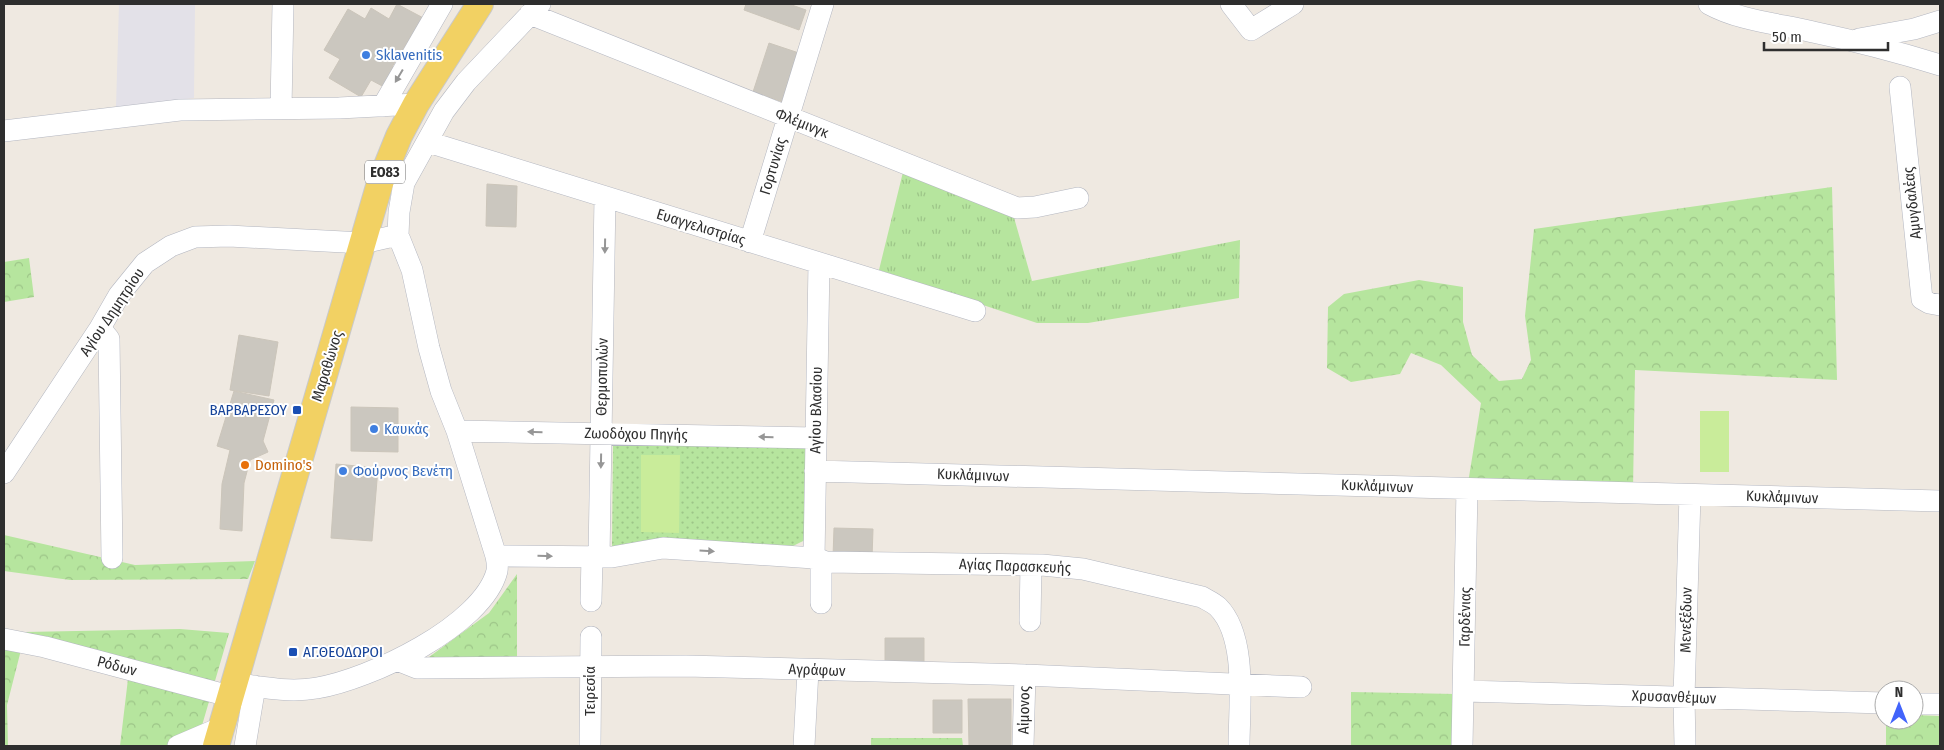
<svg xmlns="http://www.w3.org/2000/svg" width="1944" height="750" viewBox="0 0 1944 750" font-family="'Fira Sans Condensed',sans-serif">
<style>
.industrial{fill:#e3e1e8}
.grass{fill:url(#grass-tufts)}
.forest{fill:url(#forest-crowns)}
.park{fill:url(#park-dots)}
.pitch{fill:#c9ec9a}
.building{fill:#cbc7bf;stroke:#cbc5ba}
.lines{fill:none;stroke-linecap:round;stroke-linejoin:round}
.minor-casing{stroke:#b4b7c1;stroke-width:22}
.major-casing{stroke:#c9c9c9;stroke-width:28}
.minor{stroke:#fff;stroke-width:21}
.major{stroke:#f2d163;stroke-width:26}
.oneway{fill:#969696}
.shop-dot{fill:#3f7fe0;stroke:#fff;stroke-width:2}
.transit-dot{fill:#1a4fb4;stroke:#fff;stroke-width:2}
.food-dot{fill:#e8710a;stroke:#fff;stroke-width:2}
.labels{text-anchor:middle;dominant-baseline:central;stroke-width:4;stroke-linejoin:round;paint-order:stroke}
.shield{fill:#fff;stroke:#6d6d6d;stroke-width:1}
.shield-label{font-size:14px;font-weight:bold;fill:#2e2e2e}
.shop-label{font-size:15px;fill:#366cbe;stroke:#fff;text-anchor:start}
.street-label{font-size:15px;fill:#2e2e2e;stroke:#fff}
.transit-label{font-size:15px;fill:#164399;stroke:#fff;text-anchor:end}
.food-label{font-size:15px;fill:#c56008;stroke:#fff;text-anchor:start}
</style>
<defs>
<pattern id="grass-tufts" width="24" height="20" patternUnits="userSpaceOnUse" patternTransform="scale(1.25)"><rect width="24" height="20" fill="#b6e59e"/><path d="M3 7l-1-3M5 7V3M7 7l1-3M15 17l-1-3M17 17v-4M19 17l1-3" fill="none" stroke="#9dc588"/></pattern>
<pattern id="forest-crowns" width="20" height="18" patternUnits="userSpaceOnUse" patternTransform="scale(1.25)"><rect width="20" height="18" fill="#b6e59e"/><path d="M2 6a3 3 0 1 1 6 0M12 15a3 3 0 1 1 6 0" fill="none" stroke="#9dc588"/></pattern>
<pattern id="park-dots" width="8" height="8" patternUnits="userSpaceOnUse" patternTransform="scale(1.25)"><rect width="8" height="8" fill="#b6e59e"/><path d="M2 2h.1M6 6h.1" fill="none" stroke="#9dc588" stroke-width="1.8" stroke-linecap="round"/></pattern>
</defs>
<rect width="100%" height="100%" fill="#efe9e1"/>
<path class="industrial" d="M119,4H195L194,98L116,107Z"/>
<path class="grass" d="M903,172L1013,214L1032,281L1240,240L1239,298L1088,323H1037L879,270Z"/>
<path class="forest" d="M1832,187L1837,380L1635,370L1633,489L1468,483L1481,403L1441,365L1411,353L1400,374L1351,382L1327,368L1328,307L1344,294L1419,280L1463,287V322L1472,355L1499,381L1522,379L1531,360L1525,316L1534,229Z
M29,258L34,297L4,302V262Z
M4,535L135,565L255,561L248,579L70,580L4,571Z
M517,574V658L425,660L489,613Z
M180,629L229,633L196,746H120L130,662L24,632Z
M4,650H21L7,705L8,746H4Z
M1351,692L1456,694L1455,746H1351Z
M1914,715L1940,716V746H1886V720H1914Z
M871,738H962L963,746H871Z"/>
<path class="park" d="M613,444L806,446L807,539L791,547L612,548Z"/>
<path class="pitch" d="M1700,411H1729V472H1700Z
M641,455H680L679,533L641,532Z"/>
<path class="building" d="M397,4L429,21L419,38L412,34L392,67L397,69L386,88L371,80L361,97L329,78L340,59L324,50L348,9L365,19L371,8L389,19Z
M746,4H789L806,10L799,30L744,10Z
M769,43L799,53L783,102L753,92Z
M487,184L517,186L516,227L486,226Z
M239,335L278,342L269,396L230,390Z
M234,391L274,400L263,441L268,452L250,460L244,483L242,531L220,529L222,484L230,450L217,446Z
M351,407L398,408V452L351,451Z
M336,464L378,468L372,541L331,538Z
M834,528L873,529L872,558L833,557Z
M885,638H924V668H885Z
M968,699H1011V746H969Z
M933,700H962V733H933Z"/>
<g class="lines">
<defs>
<path id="minor" d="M1231,4L1251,30L1293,4
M1709,4C1740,21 1780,24 1813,32C1856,41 1898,52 1940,65
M530,14L1017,208L1035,207L1078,198
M1859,39L1914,29L1940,21
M1900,87L1922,299L1929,303L1940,305
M383,106L442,4
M281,109L283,4
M4,131L180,110L339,108L416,104
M428,142L975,311
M750,242L823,4
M100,328L109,339L112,558
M457,431L815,438
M815,471L1940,501
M4,473L100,328L119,295L145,263L171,246L195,237L229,236L363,243L398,235L399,212L404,183L444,111L466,82L540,4
M496,556L612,557L663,548L814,558L826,562L1042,565L1083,569L1202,597C1207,600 1214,603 1218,607C1248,637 1239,707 1239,746
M599,557L605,197
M814,558L819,263
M821,560V603
M591,601L592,557
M1030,621L1031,565
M4,639L45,647L229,696
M397,660L417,668L686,666L1025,675L1301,687
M233,683C260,687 289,693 317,688C368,680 483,626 497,571C498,566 497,561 496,556L457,431L441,391L429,348L412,270L398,235
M1465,691L1884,703
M1914,704H1940
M178,746L220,728
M245,746L255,686
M590,746L591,637
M804,746L808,670
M1023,746L1025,675
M1462,746L1467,489
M1685,746L1684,697L1690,495"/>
<path id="major" d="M216,746L380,183L399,136L416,104L480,4"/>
</defs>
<use href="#minor" class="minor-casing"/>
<use href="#major" class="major-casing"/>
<use href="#minor" class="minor"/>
<use href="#major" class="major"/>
</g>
<defs><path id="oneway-solid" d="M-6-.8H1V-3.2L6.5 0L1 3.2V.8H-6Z" transform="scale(1.25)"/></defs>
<g class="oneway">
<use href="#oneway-solid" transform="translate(399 76) rotate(121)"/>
<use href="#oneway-solid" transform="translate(605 246) rotate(91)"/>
<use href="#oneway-solid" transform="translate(535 432) rotate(-179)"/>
<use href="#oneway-solid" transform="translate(766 437) rotate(-179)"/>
<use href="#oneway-solid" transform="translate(601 461) rotate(91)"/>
<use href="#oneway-solid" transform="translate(707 551) rotate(4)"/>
<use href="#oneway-solid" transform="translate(545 556) rotate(1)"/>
</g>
<g class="shop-dot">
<circle cx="366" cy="55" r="5"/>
<circle cx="374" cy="429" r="5"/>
<circle cx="343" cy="471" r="5"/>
</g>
<g class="transit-dot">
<rect x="292" y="405" width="10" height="10" rx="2.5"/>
<rect x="288" y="647" width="10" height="10" rx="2.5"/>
</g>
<circle class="food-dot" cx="245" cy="465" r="5"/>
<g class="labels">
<rect class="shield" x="365" y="160.5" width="40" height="23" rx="4"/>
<g class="shield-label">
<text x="385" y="172">ΕΟ83</text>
</g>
<g class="shop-label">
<text x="376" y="55">Sklavenitis</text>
<text x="384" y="429">Καυκάς</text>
<text x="353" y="471">Φούρνος Βενέτη</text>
</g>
<g class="street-label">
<text transform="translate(802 123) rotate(22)">Φλέμινγκ</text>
<text transform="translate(773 166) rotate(-73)">Γορτυνίας</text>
<text transform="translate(1912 203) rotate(-96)">Αμυγδαλέας</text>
<text transform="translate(701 227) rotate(17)">Ευαγγελιστρίας</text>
<text transform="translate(112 312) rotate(-56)">Αγίου Δημητρίου</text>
<text transform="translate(327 366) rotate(-73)">Μαραθώνος</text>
<text transform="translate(602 377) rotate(-89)">Θερμοπυλών</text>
<text transform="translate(816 410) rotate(-89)">Αγίου Βλασίου</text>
<text transform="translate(636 434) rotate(1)">Ζωοδόχου Πηγής</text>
<text transform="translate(973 475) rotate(2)">Κυκλάμινων</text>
<text transform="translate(1377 486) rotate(2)">Κυκλάμινων</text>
<text transform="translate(1782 497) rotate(2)">Κυκλάμινων</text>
<text transform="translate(1015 566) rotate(2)">Αγίας Παρασκευής</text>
<text transform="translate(1465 617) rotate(-89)">Γαρδένιας</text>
<text transform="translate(1686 620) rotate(-89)">Μενεξέδων</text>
<text transform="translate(117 666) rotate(15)">Ρόδων</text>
<text transform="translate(817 670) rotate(2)">Αγράφων</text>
<text transform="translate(590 691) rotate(-90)">Τειρεσία</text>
<text transform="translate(1674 697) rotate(2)">Χρυσανθέμων</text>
<text transform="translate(1024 710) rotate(-89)">Αίμονος</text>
</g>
<g class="transit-label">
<text x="287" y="410">ΒΑΡΒΑΡΕΣΟΥ</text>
<text x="303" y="652" text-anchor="start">ΑΓ.ΘΕΟΔΩΡΟΙ</text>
</g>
<g class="food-label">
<text x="255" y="465">Domino's</text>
</g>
</g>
<rect width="1944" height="750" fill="none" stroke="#2e2e2e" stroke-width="10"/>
<g transform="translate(1899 705)"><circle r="24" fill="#ffffff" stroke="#ababab"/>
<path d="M0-4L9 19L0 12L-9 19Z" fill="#4264fb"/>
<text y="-8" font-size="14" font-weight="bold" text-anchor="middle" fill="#2e2e2e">N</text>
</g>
<path d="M1764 42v8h124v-8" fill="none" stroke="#2e2e2e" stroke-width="2.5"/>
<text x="1772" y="42" font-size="15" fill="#2e2e2e" stroke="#ffffff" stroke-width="4" paint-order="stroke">50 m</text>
</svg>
